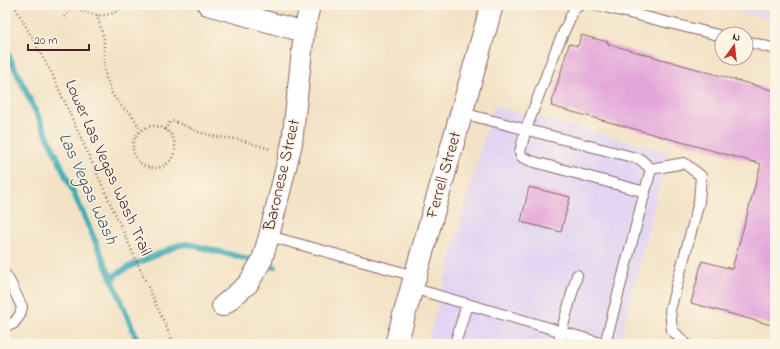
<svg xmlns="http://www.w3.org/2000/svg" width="780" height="349" viewBox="0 0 780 349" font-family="'Indie Flower',sans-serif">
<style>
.built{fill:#e2d4f3}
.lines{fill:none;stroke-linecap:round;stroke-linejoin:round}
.stream{stroke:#3aabb5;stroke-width:6}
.building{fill:#e3a5da}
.service-casing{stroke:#856361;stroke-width:12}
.minor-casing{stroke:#856361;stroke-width:22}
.tertiary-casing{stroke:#856361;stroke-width:24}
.path{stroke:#856361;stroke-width:2.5;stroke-dasharray:1 3;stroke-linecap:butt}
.service{stroke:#fff;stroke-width:10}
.minor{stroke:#fff;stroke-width:20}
.tertiary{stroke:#fff;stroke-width:22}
.labels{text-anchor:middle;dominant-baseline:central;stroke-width:3;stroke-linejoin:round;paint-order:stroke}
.street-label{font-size:17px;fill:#4a1f2b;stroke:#fcf5e5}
.water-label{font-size:18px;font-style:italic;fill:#445762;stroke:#fcf5e5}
</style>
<rect width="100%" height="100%" fill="#fcf5e5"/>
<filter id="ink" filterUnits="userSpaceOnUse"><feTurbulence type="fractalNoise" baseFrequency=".025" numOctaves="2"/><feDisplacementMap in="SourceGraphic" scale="8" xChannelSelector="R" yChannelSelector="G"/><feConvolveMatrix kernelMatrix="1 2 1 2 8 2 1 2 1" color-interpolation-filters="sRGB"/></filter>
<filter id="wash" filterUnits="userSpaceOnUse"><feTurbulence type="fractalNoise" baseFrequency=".012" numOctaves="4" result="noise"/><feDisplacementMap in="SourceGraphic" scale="16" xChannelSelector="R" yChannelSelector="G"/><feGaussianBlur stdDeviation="0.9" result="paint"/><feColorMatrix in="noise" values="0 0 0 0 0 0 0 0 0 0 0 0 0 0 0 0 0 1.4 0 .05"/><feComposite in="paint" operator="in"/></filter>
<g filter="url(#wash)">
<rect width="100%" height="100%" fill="#f3e2c5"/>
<path class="built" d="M710,5H775V20Z
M493,106L668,152L620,342L621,344H427Z"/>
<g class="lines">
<path class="stream" d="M5,48C53,145 98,244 139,344
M113,280L115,275L129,267L179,245L188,244L240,257L275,267"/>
</g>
<g id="blocks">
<path class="building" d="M581,35L608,42V44L775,91V326L691,303L702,261L732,269L761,164L551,106L569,44L578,46Z
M529,187L570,197L561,232L521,222Z"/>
</g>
</g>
<g filter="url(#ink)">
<use href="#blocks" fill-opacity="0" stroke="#856361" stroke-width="1"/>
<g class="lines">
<defs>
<path id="service" d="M581,5L575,7L557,47L526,129L520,152L522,157L531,161L645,192
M597,5L722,36
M746,41L775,49
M462,113L640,159L651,169L605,344
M651,169L684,163L701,176L699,202L670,310L672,330L686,344
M269,236L415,276
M5,274L9,280L22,307L20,315L13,324L5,325
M412,288L604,344
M455,344L467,304
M558,344L577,275"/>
<path id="minor" d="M208,5L304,32
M222,306L248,284L262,260L269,236L292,143L304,32L310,5"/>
<path id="tertiary" d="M396,344L492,5"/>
</defs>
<use href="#service" class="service-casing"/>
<use href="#minor" class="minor-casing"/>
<use href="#tertiary" class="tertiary-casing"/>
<path class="path" d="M14,5L52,74L174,344
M74,5C87,16 111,21 123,5
M97,15L104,39V66L106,78L113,96L123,108L131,114L141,130
M64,17L76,6
M133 147a21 21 0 1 1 42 0a21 21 0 1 1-42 0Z
M165,130L170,122L174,121L199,132L217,137L237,139L270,149"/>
<use href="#service" class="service"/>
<use href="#minor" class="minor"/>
<use href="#tertiary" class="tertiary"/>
</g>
</g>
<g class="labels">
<g class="street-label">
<text transform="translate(108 168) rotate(66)">Lower Las Vegas Wash Trail</text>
<text transform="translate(282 175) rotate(-77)">Baronese Street</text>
<text transform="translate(444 175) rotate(-74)">Ferrell Street</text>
</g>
<g class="water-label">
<text transform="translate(87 189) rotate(66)">Las Vegas Wash</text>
</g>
</g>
<rect width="780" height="349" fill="none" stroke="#fcf5e5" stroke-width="20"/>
<g transform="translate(734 46) rotate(15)"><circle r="19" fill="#fcf5e5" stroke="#b59f9b"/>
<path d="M0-3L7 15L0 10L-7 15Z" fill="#c8321e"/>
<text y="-6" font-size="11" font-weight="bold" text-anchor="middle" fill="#4a1f2b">N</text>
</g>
<path d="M28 44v6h61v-6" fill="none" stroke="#4a1f2b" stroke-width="2"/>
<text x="34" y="44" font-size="12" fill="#4a1f2b" stroke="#fcf5e5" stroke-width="3" paint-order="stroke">20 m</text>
</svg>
